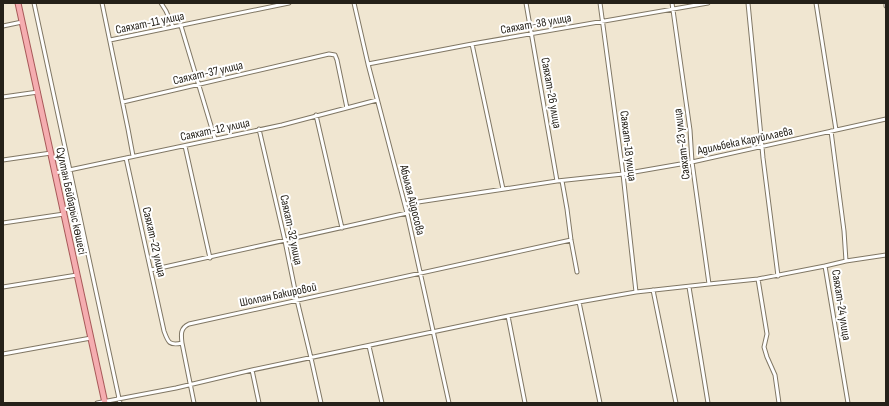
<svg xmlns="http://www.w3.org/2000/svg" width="889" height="406" viewBox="0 0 889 406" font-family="'Sofia Sans Condensed',sans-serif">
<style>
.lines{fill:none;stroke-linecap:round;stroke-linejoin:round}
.street-casing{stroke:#807764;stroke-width:5}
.primary-casing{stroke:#a85959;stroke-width:7}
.street{stroke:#fff;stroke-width:3}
.primary{stroke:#f5adb0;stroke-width:5}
.labels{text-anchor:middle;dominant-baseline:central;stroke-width:4;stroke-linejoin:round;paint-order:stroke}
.street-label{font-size:12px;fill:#252119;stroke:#fff}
</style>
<rect width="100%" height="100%" fill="#f0e6d1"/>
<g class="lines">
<defs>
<path id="street" d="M34,3L120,403
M102,3L128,129L133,156
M161,3L166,11L173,27
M354,3L368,64L407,213L449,403
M526,3L557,181L623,174L692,162L886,119
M600,3L623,174L636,292
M672,3L690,130L692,162L709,284
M748,3L762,147L763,158L778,276
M816,3L836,130
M886,3V6
M3,26L22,22
M181,26L215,139
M110,40L289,3
M472,44L503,189
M368,64L472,44L708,3
M3,97L38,92
M123,102L329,54L335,55L337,60L347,108
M316,115L342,228
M259,129L285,241L297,300L311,358L321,403
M831,131L844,231L846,261L825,266L848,403
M185,146L210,258
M126,158L164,331C168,342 169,346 182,343C181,335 180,328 189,324L571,240
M3,160L51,153
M55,173L282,125L377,100
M562,181L564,192L567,209L571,240L577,272
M405,204L557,181
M3,223L64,214
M846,261L886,255
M151,270L407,213
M758,279L767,334L764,347L767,357L775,375L779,403
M3,287L77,275
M689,287L708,403
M653,290L676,403
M579,302L600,403
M508,316L525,403
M182,343L194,403
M369,346L382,403
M3,354L91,338
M252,370L259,403
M97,403L176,388L252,370L508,316L579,302L636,292L709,284L758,279L825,266"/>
<path id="primary" d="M18,3L105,403"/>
</defs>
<use href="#street" class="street-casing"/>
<use href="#primary" class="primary-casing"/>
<use href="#street" class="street"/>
<use href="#primary" class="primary"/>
</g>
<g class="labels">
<g class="street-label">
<text transform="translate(150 23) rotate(-12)">Саяхат-11 улица</text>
<text transform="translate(536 24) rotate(-10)">Саяхат-38 улица</text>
<text transform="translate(208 73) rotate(-13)">Саяхат-37 улица</text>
<text transform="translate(551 93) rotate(80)">Саяхат-26 улица</text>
<text transform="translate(215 130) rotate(-12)">Саяхат-12 улица</text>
<text transform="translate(745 141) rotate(-12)">Адильбека Каруйллаева</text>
<text transform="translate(682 144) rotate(-97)">Саяхат-23 улица</text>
<text transform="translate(628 146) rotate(83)">Саяхат-18 улица</text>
<text transform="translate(412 200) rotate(76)">Абылая Айдосова</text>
<text transform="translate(71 201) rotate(78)">Сұлтан Бейбарыс көшесі</text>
<text transform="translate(291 230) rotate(78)">Саяхат-32 улица</text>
<text transform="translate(154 242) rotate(77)">Саяхат-22 улица</text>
<text transform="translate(278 295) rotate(-12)">Шолпан Бакировой</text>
<text transform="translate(841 305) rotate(81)">Саяхат-24 улица</text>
</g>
</g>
<rect width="889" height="406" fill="none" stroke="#252119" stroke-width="8"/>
</svg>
